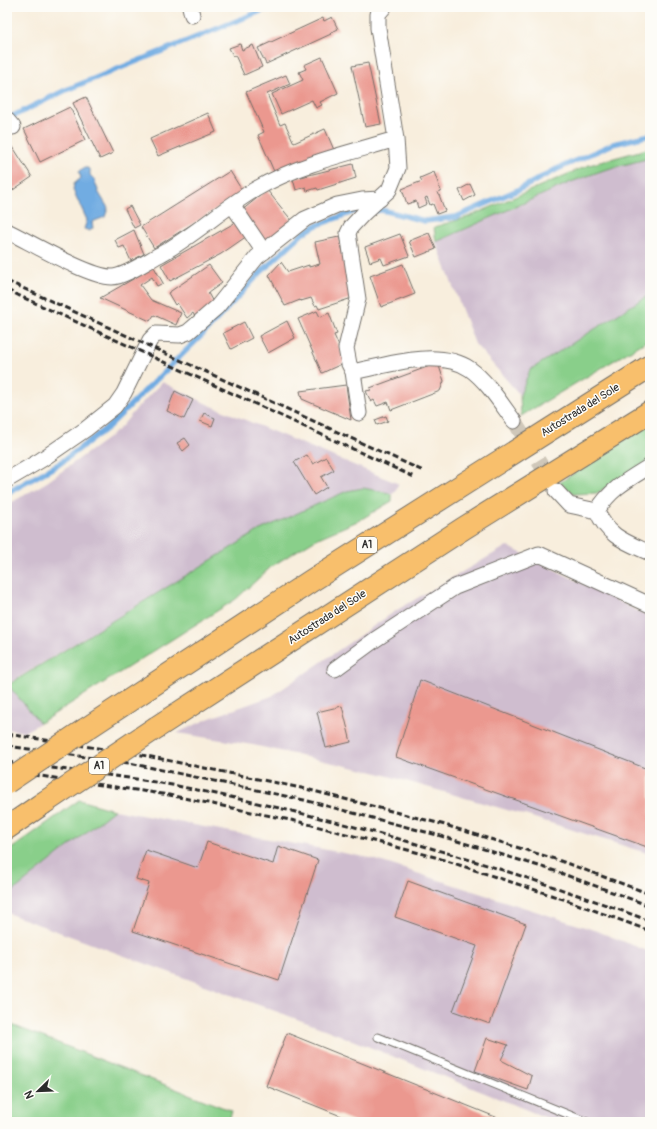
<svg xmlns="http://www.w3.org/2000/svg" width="657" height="1129" viewBox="0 0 657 1129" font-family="Pangolin,sans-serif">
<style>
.industrial{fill:#cfbdcf}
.green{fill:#89cf8a;stroke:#5a7d5a}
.water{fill:#71ace2;stroke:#4e6c86}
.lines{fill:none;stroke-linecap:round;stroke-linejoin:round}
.stream{stroke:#71ace2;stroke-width:5.5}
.building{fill:#eb988f}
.minor-tunnel{stroke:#cfc7b9;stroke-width:15;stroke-dasharray:15 8;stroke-linecap:butt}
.service-casing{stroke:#736f69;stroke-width:9}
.minor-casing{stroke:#736f69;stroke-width:17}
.motorway-casing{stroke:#736f69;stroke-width:24}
.service{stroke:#fff;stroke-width:7}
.minor{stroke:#fff;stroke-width:15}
.motorway{stroke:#f8bf6c;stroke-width:22}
.rail{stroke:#2b2b2b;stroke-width:3;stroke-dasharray:6 3;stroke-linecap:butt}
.motorway-bridge-casing{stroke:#736f69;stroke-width:24;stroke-linecap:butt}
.motorway-bridge{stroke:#f8bf6c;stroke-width:22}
.labels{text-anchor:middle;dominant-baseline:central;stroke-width:3;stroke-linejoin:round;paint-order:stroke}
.shield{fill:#fdfcf7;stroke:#6a6a68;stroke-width:1}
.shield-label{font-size:10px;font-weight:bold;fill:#2b2b2b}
.street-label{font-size:11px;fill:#2b2b2b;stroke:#fdfcf7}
</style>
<rect width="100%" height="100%" fill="#fdfcf7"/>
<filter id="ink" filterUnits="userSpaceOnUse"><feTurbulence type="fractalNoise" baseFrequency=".025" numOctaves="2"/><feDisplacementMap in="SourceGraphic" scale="8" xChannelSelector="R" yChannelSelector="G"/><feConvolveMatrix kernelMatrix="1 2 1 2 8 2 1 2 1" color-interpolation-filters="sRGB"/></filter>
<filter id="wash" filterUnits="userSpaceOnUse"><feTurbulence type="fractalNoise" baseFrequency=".012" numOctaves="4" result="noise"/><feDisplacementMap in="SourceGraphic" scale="16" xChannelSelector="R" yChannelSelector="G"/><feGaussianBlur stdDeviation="0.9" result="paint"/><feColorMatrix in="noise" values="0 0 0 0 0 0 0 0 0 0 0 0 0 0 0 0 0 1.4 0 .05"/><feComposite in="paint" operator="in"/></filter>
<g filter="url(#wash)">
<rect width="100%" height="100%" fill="#f8eedd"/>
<path class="industrial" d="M650,158V294L530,370L520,395L475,344L436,242L571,182L604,170Z
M162,382L207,404L399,484L393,494L363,488L347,491L260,530L8,684L40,723L24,732L7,729V505L47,482L108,438L121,427L137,408Z
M507,546L650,617V854L528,816L378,773L253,745L177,733L210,718L272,696L397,610Z
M114,810L370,858L597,931L650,952V1122H557L327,1030L7,913V896Z"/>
<path class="green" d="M650,148V158L604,170L571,182L436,242L434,227L468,217L589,165Z
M650,294V339L521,416L520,395L530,370Z
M650,423V460L597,493L575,494L559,483Z
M363,488L389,493L392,496V501L360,520L316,539L272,566L236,599L40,723L8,685L260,530L347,491Z
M79,800L114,810L7,896V852Z
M7,1023L232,1111L229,1122H7Z"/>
<path class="water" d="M83,168H88L90,171V175L94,179L99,193L108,208L105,217L92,222L93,228L90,231L84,229L87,220L73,190L74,184L81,178L79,172Z"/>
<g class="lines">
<path class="stream" d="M7,119L66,90L271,7
M371,211L382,210L425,221L456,217L520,189L557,169L613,144L650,135
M7,493L59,464L108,427L207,330L261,272L303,233L315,226L356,211H362"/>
</g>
<g id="blocks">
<path class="building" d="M332,17L338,29L330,33L331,34L266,64L258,48L323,18L324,21Z
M240,44L242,50L253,45L262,67L244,75L235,55L233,56L229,48Z
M322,57L338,93L320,102L322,105L316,108L312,100L281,114L272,94L303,80L299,72L306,69L304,65Z
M368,63L381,124L365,127L352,66Z
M286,75L290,84L267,94L280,125L285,123L294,143L325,129L334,150L276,176L258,135L264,132L246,92Z
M86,97L113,153L100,159L73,103Z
M70,107L85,140L40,162L24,129Z
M208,113L216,132L158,156L150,139Z
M13,147L32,177L7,194V151Z
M353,164L356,178L318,190L317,188L307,191L306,187L296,190L293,179Z
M230,171L243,192L154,248L141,227Z
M434,172L441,191L438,192L445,211L437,214L433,204L430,205L427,197L425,198L427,204L418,208L416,201L407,204L402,189L422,181L420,178Z
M470,184L475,195L464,201L459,190Z
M267,190L293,222L267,244L241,211Z
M130,206L140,225L134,228L125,209Z
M238,221L247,236L221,254L170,281L161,265Z
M134,230L144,254L131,261L124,246L119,248L115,240Z
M429,233L436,249L416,257L409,241Z
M400,234L409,256L384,265L381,258L370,262L365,247Z
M339,237L355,297L319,309L317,305L315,306L311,298L301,301L300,300L285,306L269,275L281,262L288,272L309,265V267L320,264L315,242Z
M403,264L415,294L381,307L370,276Z
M209,265L222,283L208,293L214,304L196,319L193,313L187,318L177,303L175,305L168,293Z
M154,267L163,283L157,286L152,277L140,285L151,300L181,313L176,325L154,315L150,321L100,298Z
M317,311L320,317L329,313L337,334L334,335L346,362L322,373L298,319Z
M287,321L295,338L268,353L259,336Z
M244,322L252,338L231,349L223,333Z
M438,363L444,381L440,391L391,410L388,402L377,406L374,400L371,402L366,391L371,390L370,388Z
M346,385L351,420L302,399L300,391Z
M175,391L193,400L184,419L167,411Z
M204,413L215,418L212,426L200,421Z
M386,416L388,421L377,425L375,420Z
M185,438L190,445L183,451L177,443Z
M307,455L313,464L326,457L334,470L321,477L327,487L314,495L294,462Z
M420,680L650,770V848L396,757Z
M342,706L351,742L326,748L317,712Z
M207,842L273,864L278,846L318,860L279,980L133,931L149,883L136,879L146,850L198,868Z
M408,881L526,924L490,1024L453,1011L477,946L395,917Z
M287,1033L508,1122H356L266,1086Z
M487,1038L508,1045L501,1060L532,1076L528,1090L475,1071Z"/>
</g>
</g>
<g filter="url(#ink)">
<use href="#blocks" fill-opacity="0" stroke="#736f69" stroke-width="1"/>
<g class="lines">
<path class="minor-tunnel" d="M514,421L552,483"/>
<defs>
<path id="service" d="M378,1037L587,1122"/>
<path id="minor" d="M190,7L192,15
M7,120L13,127
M233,206L264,252
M7,231C30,242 89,277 112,277C124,277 149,260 161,254C195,235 223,208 256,189C299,164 349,153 396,139
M353,372C386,365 439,348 470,369C487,381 502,405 514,421
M359,413L353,372L349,364L346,348L358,299L348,233L351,227L364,213L389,190L398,168L396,139L378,28V14L384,7
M7,480L41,460L86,429L115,406L124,393L150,340L156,334L180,335L188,332L217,307L257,257L305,219L337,205L362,200L380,199
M556,491L569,505L597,511
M597,511C608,537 626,542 650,553
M597,511C610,489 629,479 650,466
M335,669L376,639L455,587L539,554L650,605"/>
<path id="motorway" d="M157,727L464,528L650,412
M86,729L311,581L650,366
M7,828L42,804"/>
</defs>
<use href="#service" class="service-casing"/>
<use href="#minor" class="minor-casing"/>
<use href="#motorway" class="motorway-casing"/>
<use href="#service" class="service"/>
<use href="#minor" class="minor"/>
<use href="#motorway" class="motorway"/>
<path class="rail" d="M7,281L423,471
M7,290L414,477
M7,734L142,755L306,789L445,825L558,860L650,894
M7,746L129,763L304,800L441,836L555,871L650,906
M7,762C62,770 118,775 172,785C336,817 494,863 650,921
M7,771L169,795L300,822L435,857L569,901L650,931"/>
<defs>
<path id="motorway-bridge" d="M7,782L86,729
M42,804L157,727"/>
</defs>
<use href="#motorway-bridge" class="motorway-bridge-casing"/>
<use href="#motorway-bridge" class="motorway-bridge"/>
</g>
</g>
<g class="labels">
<g class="shield">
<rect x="357" y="537" width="20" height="16" rx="3"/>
<rect x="89" y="758" width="20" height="16" rx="3"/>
</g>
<g class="shield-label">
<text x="367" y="545">A1</text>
<text x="99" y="766">A1</text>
</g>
<g class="street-label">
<text transform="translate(580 410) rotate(-32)">Autostrada del Sole</text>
<text transform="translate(327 617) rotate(-33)">Autostrada del Sole</text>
</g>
</g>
<rect width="657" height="1129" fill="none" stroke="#fdfcf7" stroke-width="24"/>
<g transform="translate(38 1091) rotate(247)" stroke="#fdfcf7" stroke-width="3" paint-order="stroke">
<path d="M0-3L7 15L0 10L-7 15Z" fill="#2b2b2b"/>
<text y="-6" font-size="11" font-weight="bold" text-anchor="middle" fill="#2b2b2b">N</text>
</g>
</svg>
